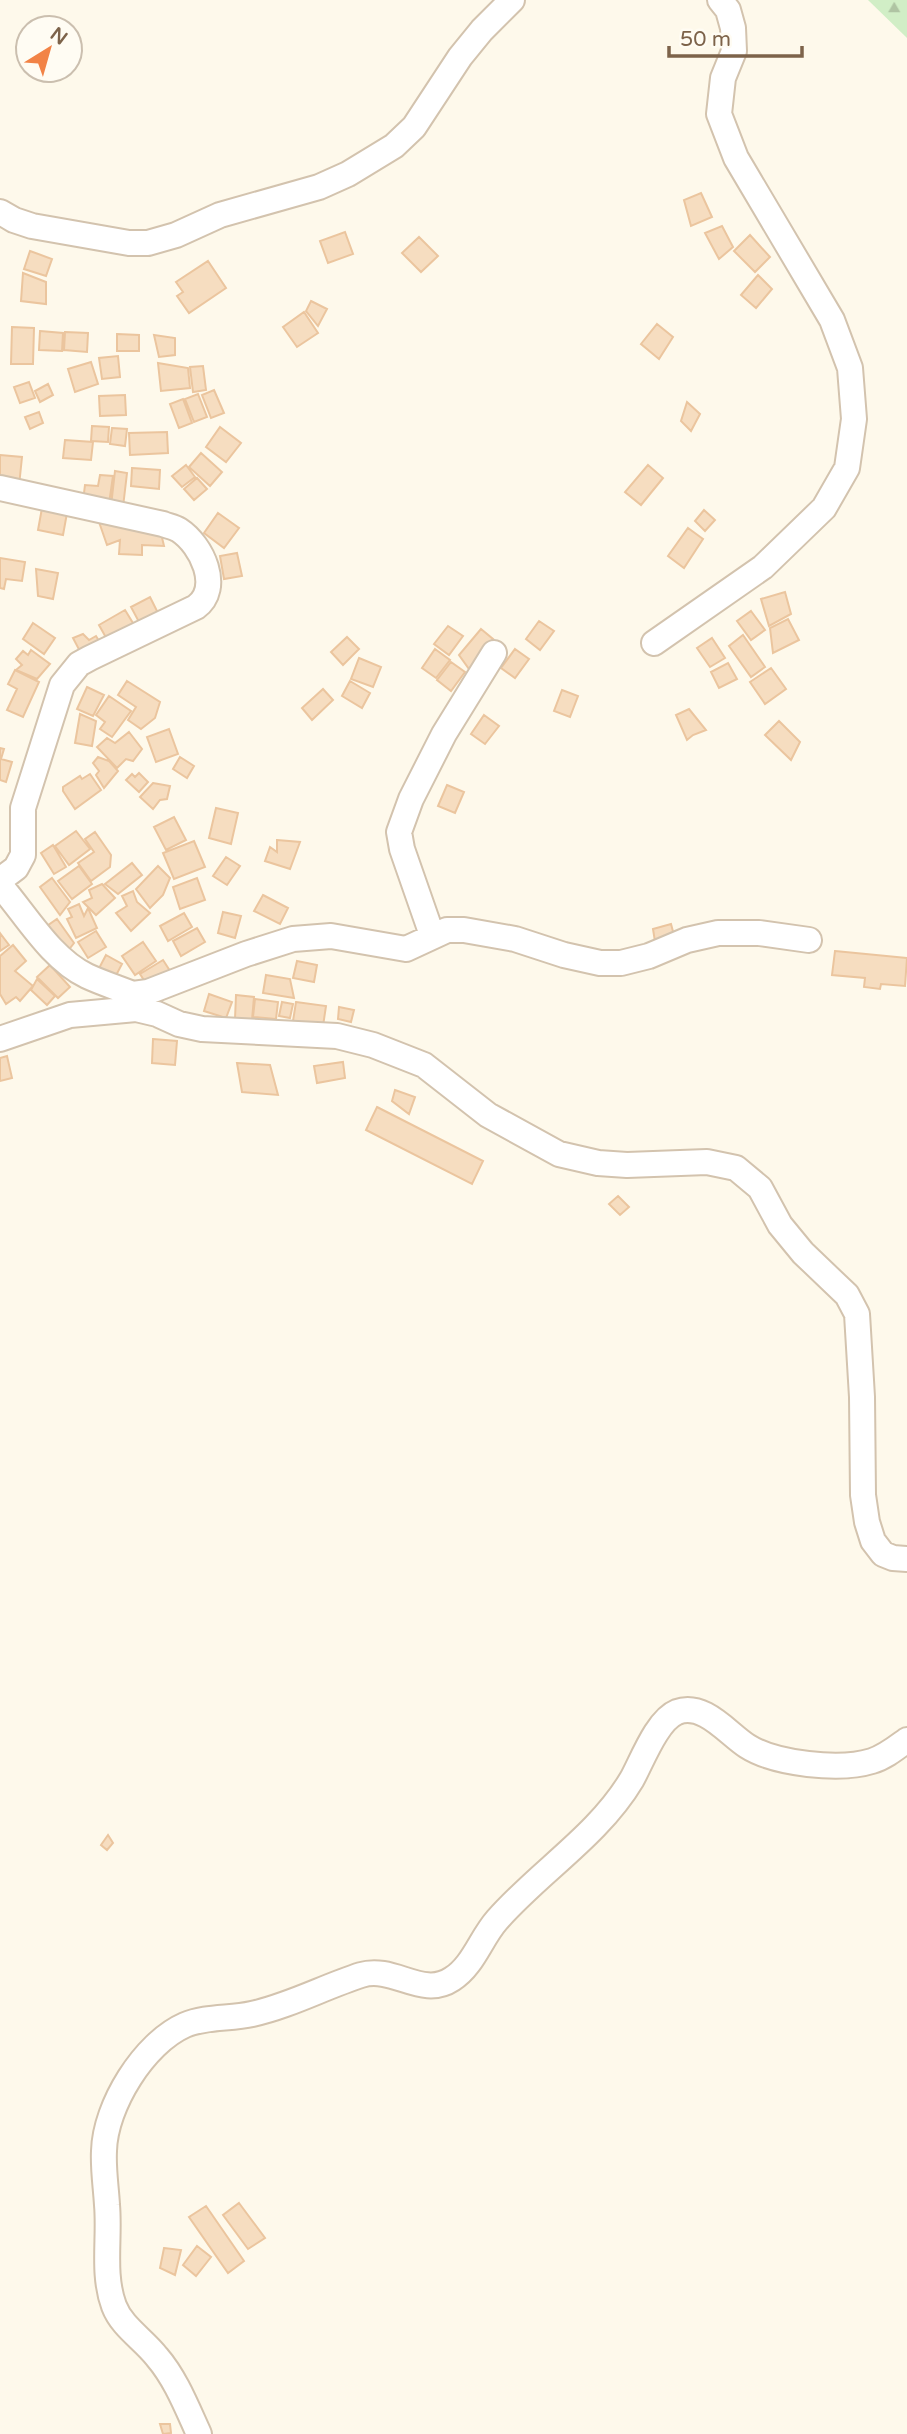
<svg xmlns="http://www.w3.org/2000/svg" width="907" height="2434" viewBox="0 0 907 2434" font-family="'Varela Round',sans-serif">
<style>
.forest{fill:url(#forest-firs)}
.building{fill:#f6ddc0;stroke:#ebc59e;stroke-width:2}
.lines{fill:none;stroke-linecap:round;stroke-linejoin:round}
.minor-casing{stroke:#d3c3ae;stroke-width:28}
.minor{stroke:#fff;stroke-width:24}
</style>
<defs>
<pattern id="forest-firs" width="22" height="20" patternUnits="userSpaceOnUse" patternTransform="scale(1.75)"><rect width="22" height="20" fill="#d1eec6"/><path d="M5 1l3.5 6h-7zM16 11l3.5 6h-7z" fill="#afc4a3"/></pattern>
</defs>
<rect width="100%" height="100%" fill="#fef9eb"/>
<path class="forest" d="M868,0H907V38Z"/>
<path class="building" d="M701,193L712,217L691,226L684,200Z
M722,226L733,247L719,259L705,233Z
M345,232L353,254L328,263L320,241Z
M750,235L770,257L755,272L734,251Z
M419,237L438,256L421,272L402,253Z
M30,251L52,259L46,276L24,269Z
M208,261L226,288L189,313L177,296L183,292L176,282Z
M23,273L46,282V304L21,301Z
M758,275L772,289L756,308L741,295Z
M311,301L327,309L318,326L306,311Z
M304,312L318,333L297,347L283,327Z
M657,324L673,337L659,359L641,344Z
M12,327L34,328L33,364H11Z
M40,331L63,333L62,351L39,350Z
M65,332L88,333L87,352L64,350Z
M117,334L139,335V351H117Z
M154,335L175,338V355L159,357Z
M118,356L120,377L102,379L99,358Z
M91,362L98,384L75,392L68,369Z
M158,363L188,368L190,388L161,391Z
M203,366L206,390L193,392L190,367Z
M29,382L35,398L20,403L14,387Z
M48,384L53,395L40,402L35,391Z
M214,390L224,413L211,418L202,395Z
M198,394L207,417L194,422L185,399Z
M125,395L126,415L100,416L99,396Z
M183,399L192,423L179,428L170,404Z
M687,402L700,414L691,431L681,421Z
M39,412L43,423L30,429L25,417Z
M92,426L109,427L108,442L91,441Z
M220,427L241,443L226,462L206,447Z
M112,428L127,429L125,446L110,444Z
M167,432L168,453L130,455L129,433Z
M65,440L93,442L91,460L63,458Z
M201,453L222,472L210,486L189,467Z
M0,455L22,457L19,486L0,484Z
M186,465L195,477L182,487L172,476Z
M648,465L663,478L641,505L625,492Z
M132,468L160,470L159,489L131,486Z
M115,471L127,473L123,507L111,506Z
M100,475L113,476L109,504L83,501L85,485L98,486Z
M197,478L207,489L194,500L184,489Z
M42,508L67,513L63,535L38,530Z
M704,510L715,520L705,531L695,521Z
M218,513L239,528L224,548L204,533Z
M99,522L160,529L164,546L142,545V555L119,554L120,540L107,545Z
M688,528L703,539L684,568L668,556Z
M237,553L242,576L224,579L220,556Z
M0,558L25,562L22,581L6,579L4,589L0,588Z
M36,569L58,573L53,599L38,596Z
M785,592L791,614L769,626L761,599Z
M150,597L158,613L139,622L131,607Z
M125,610L136,628L109,643L99,625Z
M751,611L765,630L751,640L737,621Z
M788,619L799,640L773,653L770,628Z
M539,621L554,631L540,650L526,639Z
M33,623L55,638L44,654L23,639Z
M448,626L463,636L449,655L434,644Z
M481,629L493,639L469,669L459,655Z
M83,634L89,640L96,636L104,649L84,659L73,638Z
M743,635L765,667L751,677L729,646Z
M347,637L359,649L343,665L331,652Z
M712,638L725,658L710,667L697,648Z
M435,649L450,660L436,678L422,668Z
M515,649L529,659L515,678L501,668Z
M31,650L50,664L37,679L16,670L22,665L16,659L23,651L28,655Z
M359,658L381,667L373,687L351,679Z
M451,662L465,672L451,691L437,680Z
M728,663L737,679L719,688L711,672Z
M771,668L786,689L765,704L750,682Z
M15,670L39,682L23,717L7,710L17,689L8,684Z
M127,681L160,702L155,718L141,729L128,720L136,707L118,695Z
M350,681L370,693L362,708L342,696Z
M87,687L104,695L93,716L77,709Z
M323,689L333,700L312,720L302,708Z
M562,690L578,696L570,717L554,711Z
M109,696L131,711L112,737L100,729L105,722L96,715Z
M689,709L706,730L693,735L687,740L676,715Z
M80,714L96,721L92,746L75,743Z
M484,715L499,726L485,744L471,734Z
M779,721L800,742L791,760L765,735Z
M169,729L178,754L156,762L147,737Z
M129,732L142,749L133,761L126,759L117,768L97,747L107,738L115,743Z
M0,748L4,749L1,759L12,762L6,782L0,780Z
M98,757L109,761L118,771L104,788L96,775L99,771L93,763Z
M180,757L194,766L187,778L173,769Z
M139,773L148,782L139,792L126,780L132,774L135,777Z
M90,774L101,790L75,809L63,791V787L80,776L82,779Z
M153,783L170,786L167,799L160,800L153,809L140,797Z
M447,785L464,792L455,813L438,806Z
M216,808L238,813L231,844L209,838Z
M174,817L186,840L166,850L154,827Z
M76,831L90,849L69,865L55,846Z
M95,832L111,855L110,867L91,881L78,863L94,852L85,839Z
M277,840L300,842L290,869L265,861L270,847L277,852Z
M194,841L205,867L174,879L163,853Z
M53,845L66,867L54,874L41,853Z
M226,857L240,866L227,885L213,876Z
M132,863L142,875L118,894L105,884Z
M79,866L92,884L72,899L58,881Z
M158,866L170,878L163,895L150,908L136,889Z
M52,878L70,902L60,915L40,887Z
M197,878L205,900L180,909L173,887Z
M102,884L115,898L96,915L83,902L92,898L89,890Z
M133,891L137,902L150,913L131,931L116,913L127,906L122,896Z
M263,895L288,908L280,924L254,911Z
M79,904L84,916L88,908L97,928L76,938L67,919L72,917L68,909Z
M223,912L241,916L235,938L218,933Z
M184,913L192,927L168,941L160,926Z
M57,919L74,943L64,956L44,928Z
M671,924L675,939L656,948L653,929Z
M197,928L205,942L181,956L173,941Z
M96,931L106,947L88,958L78,942Z
M0,933L9,945L0,951Z
M143,942L156,961L135,975L122,956Z
M13,945L26,961L15,971L33,986L20,1001L16,997L6,1004L0,994V956Z
M835,951L907,958L905,986L881,984L880,989L864,987L865,978L832,975Z
M106,955L122,964L112,983L96,974Z
M163,960L172,974L149,988L140,974Z
M297,961L317,965L314,982L293,978Z
M50,965L70,987L58,998L37,977Z
M266,975L290,979L294,998L263,993Z
M37,979L55,996L47,1005L31,990Z
M209,994L232,1002L226,1018L204,1011Z
M236,995L254,997L252,1020L235,1019Z
M255,999L278,1002L276,1019L253,1017Z
M282,1002L293,1004L290,1018L279,1016Z
M296,1002L326,1006L323,1026L293,1021Z
M339,1007L354,1010L351,1022L338,1019Z
M153,1039L177,1041L175,1065L152,1063Z
M7,1056L12,1078L0,1081V1058Z
M343,1062L345,1078L317,1083L314,1066Z
M237,1063L270,1065L278,1095L242,1092Z
M395,1090L415,1097L409,1114L392,1101Z
M377,1107L483,1161L472,1184L366,1130Z
M618,1196L629,1207L620,1215L609,1204Z
M108,1835L113,1843L107,1850L101,1845Z
M239,2203L265,2238L248,2249L223,2215Z
M206,2206L244,2261L228,2273L189,2217Z
M197,2246L211,2257L196,2276L183,2265Z
M164,2248L181,2250L175,2275L160,2268Z
M160,2424H170L171,2433L163,2434Z"/>
<g class="lines">
<defs>
<path id="minor" d="M0,212L14,220L32,226L129,243H148L176,235L220,215L319,187L348,174L394,146L414,127L460,57L482,30L512,0
M0,488L163,524C168,526 174,527 179,530C202,545 222,588 196,607L90,658L79,664L62,685L23,808V855L16,868L0,880
M654,643L763,567L824,508L847,468L854,419L850,368L832,320L736,158L719,114L723,78L734,51L733,28L728,10L720,0
M0,885C26,915 51,959 87,976C102,983 118,988 133,994
M432,935L402,849L399,832L411,799L444,734L494,653
M136,1009L133,994L148,992L246,954L293,939L331,936L406,949L447,930H464L515,939L564,955L600,963H621L649,956L687,940L718,933H759L809,940
M0,1039L70,1015L136,1009L157,1014L179,1024L202,1029L337,1036L373,1045L424,1065L488,1115L559,1154L598,1163L627,1165L707,1162L736,1168L760,1188L780,1225L803,1253L847,1295L857,1314L862,1397L863,1495L867,1522L873,1541L883,1554L893,1558L907,1559
M199,2434C187,2408 176,2379 157,2357C143,2339 122,2327 114,2306C102,2274 110,2238 107,2205C106,2187 103,2169 104,2151C105,2106 144,2043 185,2025C206,2016 230,2019 252,2014C289,2006 324,1987 361,1975C394,1965 422,1999 452,1979C473,1966 481,1938 497,1920C540,1871 598,1836 632,1779C642,1761 657,1720 677,1712C704,1702 727,1733 747,1746C775,1764 840,1771 872,1761C885,1757 896,1748 907,1740"/>
</defs>
<use href="#minor" class="minor-casing"/>
<use href="#minor" class="minor"/>
</g>
<g transform="translate(49 49) rotate(37)"><circle r="33" fill="#fffcf3" stroke="#cbbfaf" stroke-width="2"/>
<path d="M0-5L12 26L0 18L-12 26Z" fill="#f28346"/>
<text y="-10" font-size="19" font-weight="bold" text-anchor="middle" fill="#7d634a">N</text>
</g>
<path d="M669 46v10h133v-10" fill="none" stroke="#7d634a" stroke-width="3.5"/>
<text x="680" y="46" font-size="21" fill="#7d634a" stroke="#fffcf3" stroke-width="5" paint-order="stroke">50 m</text>
</svg>
